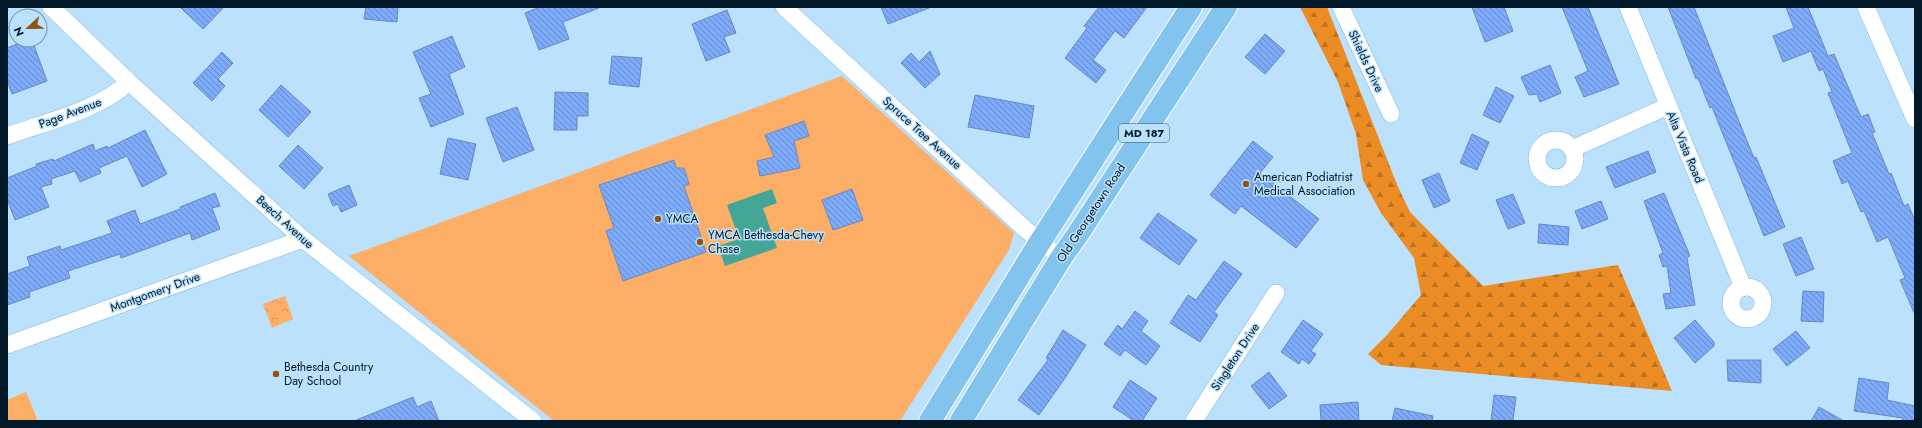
<svg xmlns="http://www.w3.org/2000/svg" width="1922" height="428" viewBox="0 0 1922 428" font-family="Jost,sans-serif">
<style>
.forest{fill:url(#forest-firs)}
.park{fill:url(#park-crowns)}
.pitch{fill:#fcae66}
.water{fill:#44a697}
.building{fill:url(#building-back-hatch);stroke:#6988c0}
.lines{fill:none;stroke-linecap:round;stroke-linejoin:round}
.minor-casing{stroke:#7ab7e5;stroke-width:18}
.major-casing{stroke:#fff;stroke-width:24}
.minor{stroke:#fff;stroke-width:17}
.major{stroke:#82c4ee;stroke-width:22}
.poi-dot{fill:#8f5312;stroke:#bce1fd;stroke-width:1.5}
.labels{text-anchor:middle;dominant-baseline:central;stroke-width:3;stroke-linejoin:round;paint-order:stroke}
.shield{fill:#bce1fd;stroke:#395569;stroke-width:1}
.shield-label{font-size:11px;font-weight:bold;fill:#011929}
.street-label{font-size:12px;fill:#011929;stroke:#bce1fd}
.poi-label{font-size:12px;fill:#011929;stroke:#bce1fd;text-anchor:start}
</style>
<defs>
<pattern id="forest-firs" width="22" height="20" patternUnits="userSpaceOnUse"><rect width="22" height="20" fill="#eb8d24"/><path d="M5 1l3.5 6h-7zM16 11l3.5 6h-7z" fill="#bc721f"/></pattern>
<pattern id="park-crowns" width="20" height="18" patternUnits="userSpaceOnUse"><rect width="20" height="18" fill="#fcae66"/><path d="M2 6a3 3 0 1 1 6 0M12 15a3 3 0 1 1 6 0" fill="none" stroke="#d69558"/></pattern>
<pattern id="building-back-hatch" width="6" height="6" patternUnits="userSpaceOnUse"><rect width="6" height="6" fill="#7eaafa"/><path d="M-1 5l2 2M0 0l6 6M5-1l2 2" fill="none" stroke="#658aca"/></pattern>
</defs>
<rect width="100%" height="100%" fill="#bce1fd"/>
<path class="forest" d="M1300,7H1327L1398,187L1410,212L1483,286L1618,265L1672,391L1381,365L1368,354L1387,335L1421,295L1414,258L1381,213L1363,180L1356,134L1338,82Z"/>
<path class="park" d="M285,296L293,319L272,328L263,304Z"/>
<path class="pitch" d="M842,76L1014,233L1009,250L900,421H554L349,256Z
M26,392L38,421H7V400Z"/>
<path class="water" d="M772,189L777,203L763,208L777,248L725,266L718,246L739,239L727,205Z"/>
<path class="building" d="M180,7H224L203,29Z
M366,7H398L397,22L364,19Z
M540,7H599V8L563,22L569,39L539,50L525,13Z
M881,7H929V8L888,24Z
M1099,7H1147L1124,38L1115,31L1093,60L1106,70L1096,83L1065,58L1087,28L1084,26Z
M1472,7H1504L1513,31L1485,42Z
M1562,7H1588L1619,84L1584,97L1575,77L1588,71Z
M1668,7H1694L1738,119L1754,158L1756,157L1785,227L1764,236L1712,107L1710,108L1698,78L1696,79Z
M1786,7H1808L1828,56L1834,54L1861,117L1868,114L1875,132L1872,133L1889,174L1891,173L1904,206L1908,204L1915,221V315L1900,280L1905,278L1888,237L1877,242L1864,211L1861,212L1848,181L1842,184L1833,161L1852,153L1828,93L1832,92L1823,69L1819,71L1811,51L1783,62L1773,36L1794,28Z
M727,10L736,33L724,37L730,52L706,61L692,24Z
M1265,34L1285,51L1265,74L1245,57Z
M452,36L465,67L449,74L464,114L431,127L419,98L431,94L413,52Z
M28,40H32L47,81L12,94L7,80V48Z
M930,51L940,74L925,88L901,63L911,53L919,62Z
M222,52L233,63L218,79L225,86L212,101L193,83Z
M612,56L642,58L639,87L609,84Z
M1550,65L1561,93L1540,102L1537,94L1529,95L1521,77Z
M281,85L311,112L288,137L259,110Z
M1496,87L1514,96L1500,123L1483,115Z
M555,92L588,93V116H577V130H554Z
M975,95L1034,106L1029,138L968,127Z
M517,107L534,150L503,162L486,118Z
M804,121L809,136L794,141L800,168L760,176L757,161L774,157L765,135Z
M145,130L167,174L142,187L127,156L99,168L101,173L80,182L75,171L51,179L52,184L41,187L49,207L15,220L7,199V178L37,166L36,164L53,159L54,161L93,144L95,151L107,146L108,148Z
M1472,134L1489,142L1477,170L1460,163Z
M448,138L476,144L468,180L440,174Z
M1253,141L1273,157L1260,173L1319,219L1296,248L1241,206L1235,214L1210,195Z
M298,145L323,168L304,189L279,166Z
M1648,151L1656,172L1615,188L1606,167Z
M674,160L676,168H684L689,184L684,186L706,252L623,281L606,231L614,228L599,185Z
M1439,173L1450,201L1434,208L1422,180Z
M349,185L357,205L341,212L338,204L333,206L328,194Z
M852,189L863,220L833,230L822,200Z
M215,193L220,206L212,208L220,229L192,240L190,233L121,258L120,254L68,271L70,278L29,292L30,297L7,305V274L30,266L27,257L60,246L61,250L112,233L107,221L135,210L140,224L180,209V207Z
M1664,193L1690,256L1687,258L1695,305L1666,309L1663,294L1671,293L1667,266L1663,267L1659,255L1663,253L1644,201Z
M1513,194L1525,223L1508,229L1496,200Z
M1601,201L1608,219L1582,229L1575,211Z
M1158,213L1197,240L1179,265L1140,238Z
M1539,224L1569,227L1568,245L1538,243Z
M1801,237L1814,269L1796,276L1783,244Z
M1224,261L1242,274L1214,312L1218,315L1200,342L1170,323L1188,295L1196,300Z
M1803,291L1824,292L1823,322L1801,321Z
M1135,311L1148,321L1141,331L1160,346L1146,365L1125,350L1120,356L1104,344L1118,325L1122,329Z
M1303,320L1323,334L1311,351L1316,354L1309,364L1302,359L1299,364L1281,352Z
M1695,320L1714,342V346L1695,363L1674,338Z
M1063,330L1086,345L1063,381L1039,415L1018,400L1048,360L1046,358Z
M1796,331L1810,348L1787,366L1773,349Z
M1727,360H1761V383L1728,381Z
M1269,372L1287,396L1269,409L1251,386Z
M1859,378L1889,383L1887,400L1915,406V421H1902L1903,418L1854,411Z
M1130,380L1157,398L1142,421H1134L1113,407Z
M1494,395L1516,397L1513,421H1491Z
M413,397L417,407L431,401L439,421H354Z
M1358,402L1359,421H1321L1320,405Z
M1819,407L1844,421H1811Z
M1395,408L1433,416L1432,421H1392Z"/>
<g class="lines">
<defs>
<path id="minor" d="M51,7L129,82L303,239L533,421
M784,7L1025,229L1061,258
M1341,7L1391,114
M1628,7L1743,287
M1866,7L1915,119
M7,136C46,122 99,110 129,82
M1537 159a19 19 0 1 1 38 0a19 19 0 1 1-38 0Z
M1572,149L1668,106
M1731 303a16 16 0 1 1 32 0a16 16 0 1 1-32 0Z
M7,345L303,239
M1194,421L1276,293"/>
<path id="major" d="M930,421L1040,242L1191,7
M961,421L1061,258L1078,234L1226,7"/>
</defs>
<use href="#minor" class="minor-casing"/>
<use href="#major" class="major-casing"/>
<use href="#minor" class="minor"/>
<use href="#major" class="major"/>
</g>
<g class="poi-dot">
<circle cx="1246" cy="184" r="4"/>
<circle cx="658" cy="219" r="4"/>
<circle cx="700" cy="242" r="4"/>
<circle cx="276" cy="374" r="4"/>
</g>
<g class="labels">
<rect class="shield" x="1119" y="124" width="50" height="18" rx="3"/>
<g class="shield-label">
<text x="1144" y="133">MD 187</text>
</g>
<g class="street-label">
<text transform="translate(1366 61) rotate(65)">Shields Drive</text>
<text transform="translate(70 113) rotate(-21)">Page Avenue</text>
<text transform="translate(922 133) rotate(42)">Spruce Tree Avenue</text>
<text transform="translate(1685 147) rotate(67)">Alta Vista Road</text>
<text transform="translate(1091 213) rotate(-57)">Old Georgetown Road</text>
<text transform="translate(285 222) rotate(42)">Beech Avenue</text>
<text transform="translate(155 292) rotate(-20)">Montgomery Drive</text>
<text transform="translate(1235 357) rotate(-57)">Singleton Drive</text>
</g>
<g class="poi-label">
<text x="1254" y="177">American Podiatrist<tspan x="1254" dy="14">Medical Association</tspan></text>
<text x="666" y="219">YMCA</text>
<text x="708" y="235">YMCA Bethesda-Chevy<tspan x="708" dy="14">Chase</tspan></text>
<text x="284" y="367">Bethesda Country<tspan x="284" dy="14">Day School</tspan></text>
</g>
</g>
<rect width="1922" height="428" fill="none" stroke="#011929" stroke-width="16"/>
<g transform="translate(28 28) rotate(248)"><circle r="19" fill="#bce1fd" stroke="#7191a8"/>
<path d="M0-3L7 15L0 10L-7 15Z" fill="#8f5312"/>
<text y="-6" font-size="11" font-weight="bold" text-anchor="middle" fill="#011929">N</text>
</g>
</svg>
